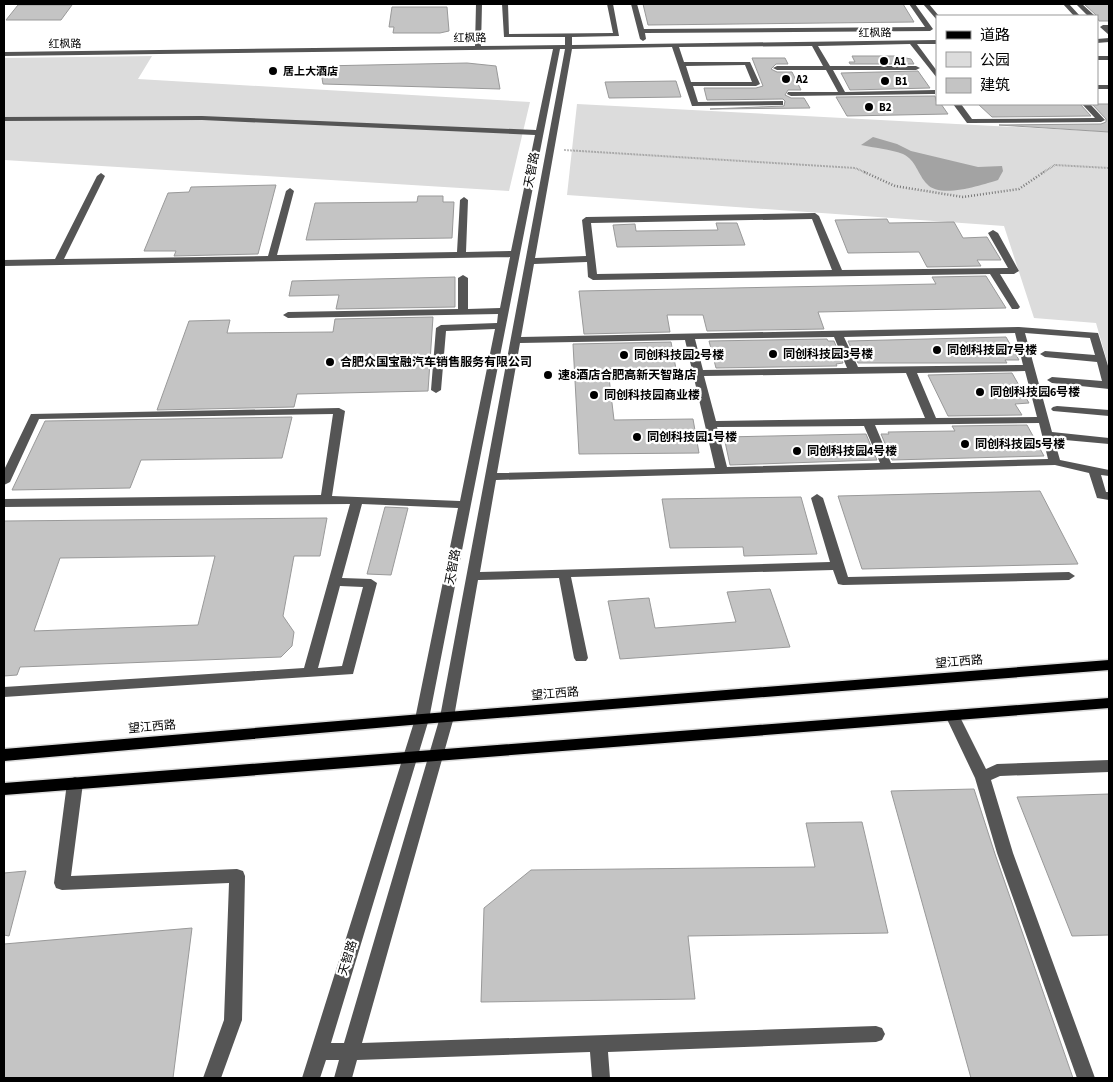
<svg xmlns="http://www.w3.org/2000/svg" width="1113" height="1082" viewBox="0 0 1113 1082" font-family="'Source Sans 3','Noto Sans SC',sans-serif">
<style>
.green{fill:#dcdcdc}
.water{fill:#a3a3a3}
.building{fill:#c4c4c4;stroke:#999;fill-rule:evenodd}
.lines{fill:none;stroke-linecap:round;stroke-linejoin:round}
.major-casing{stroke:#dbdbdb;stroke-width:3}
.path-far1{stroke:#777;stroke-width:2;stroke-dasharray:0.5 1;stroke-linecap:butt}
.path{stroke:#777;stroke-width:2.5;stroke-dasharray:1 2;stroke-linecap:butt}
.minor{fill:#555;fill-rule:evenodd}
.major{fill:#000;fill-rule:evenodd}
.poi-dot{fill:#000;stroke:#fff;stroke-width:2}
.labels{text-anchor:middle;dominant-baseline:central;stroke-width:4.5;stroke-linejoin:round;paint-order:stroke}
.far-street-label{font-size:11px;fill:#000;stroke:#fff}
.far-poi-label{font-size:11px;font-weight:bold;fill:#000;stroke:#fff;text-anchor:start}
.street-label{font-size:12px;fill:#000;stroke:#fff}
.poi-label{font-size:12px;font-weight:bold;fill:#000;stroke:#fff;text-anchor:start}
</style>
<rect width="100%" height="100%" fill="#fff"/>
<path class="green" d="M152,56L138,79L530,102L509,191L4,160V58Z
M577,104L1109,132V368L1096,323L1034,318L1004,226L567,195Z"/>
<path class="water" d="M873,137L897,144L911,151L978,167L1002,166L1003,171L998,180C982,185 940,199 927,184C918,175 916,160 903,154C890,149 874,148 861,145Z"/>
<path class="building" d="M643,4H903L914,22L648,25Z
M1084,4H1109V21H1099L1096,15Z
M18,5H72L61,20H6Z
M392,7H447L449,31L440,33H393L394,27H389Z
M852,56H896L911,59L914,64H850L849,62H855Z
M752,58H785L788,64H776L771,69L777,72H792L801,90H788L785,95L791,98H804L810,108L710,109L784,106L785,101L783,99L707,100L704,88H756L763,86Z
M467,63L496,66L500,89L323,84L320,66Z
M918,71L930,88L850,90L841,73Z
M676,81L681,97L609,98L605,82Z
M935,96L937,104H941L948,114L847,116L836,97Z
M978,104H1080L1091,116L992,117Z
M1092,104H1109V132L999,125L1101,124L1106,122V119Z
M276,185L258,254L174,256L176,251H144L168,193L189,192L191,187Z
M418,196H443V202H454L452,238L306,240L315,203L417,202Z
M887,219L889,223L954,222L963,238L987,237L1001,260H977L981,266L927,267L919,252L848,253L835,220Z
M716,223H737L745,245L617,247L613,225L635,224L636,231L718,230Z
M986,276L1006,308L818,312L824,329L707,331L703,315H667L670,332L584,334L579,291L936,284L932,277Z
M455,277V307L336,309L339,295L289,296L292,281Z
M433,317L428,391L297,394L294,407L157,410L189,321L230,320L227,333L333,332L335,319Z
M1006,337L1019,360H1005L1007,363H858L848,341Z
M827,339L828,341H834L843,363L836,364L837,366L716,368L709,341Z
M671,342L676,369H608L614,420L693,419L699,453L579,454L573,344Z
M1012,373L1029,403L1015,404L1022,415L948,416L928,375Z
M292,417L282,458L141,460L130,488L12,490L45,421Z
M1027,425L1044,456L892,460L881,434H889L888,432L955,431L952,426Z
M866,434L877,460L730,465L724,437Z
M1040,491L1078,564L862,569L838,496Z
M801,497L817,554L744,556L743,547L670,548L662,499Z
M385,507L408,508L391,575L367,574Z
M327,518L320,556H294L283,616L294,632L292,646L281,657L20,667L17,675L4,676V521ZM215,556L198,625L34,631L60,558Z
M770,589L790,647L620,659L608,601L649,598L655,628L736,622L727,592Z
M974,789L995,854L1073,1078H971L891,791Z
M1109,794V935L1072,936L1017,797Z
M862,822L888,933L688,936L695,999L481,1002L484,908L531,870L815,867L806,823Z
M26,871L9,936L4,935V873Z
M192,928L173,1078H4V944Z"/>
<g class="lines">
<defs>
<path id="major" d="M1109,660V670L422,724L4,761V749L422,714Z
M1109,698V708L4,795V783Z"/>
</defs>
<use href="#major" class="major-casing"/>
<path class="path-far1" d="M564,150L855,168L867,173
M1042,173L1055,165L1109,168"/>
<path class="path" d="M864,172L895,186L963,197L1019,189L1044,172"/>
<path class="minor" d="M476,4H482L481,46L565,45V37H504L502,4H508L509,34L613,33L607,4H613L619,36L572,37V45L937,40V44H917L937,71V78L910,44L818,46L830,66H916L920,68L916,70H833L845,92L935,90V94H932L791,96L787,94L788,92H838L826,70H777L773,68L777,66H823L812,46L679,47L684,62H750L760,84L756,86H693L698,102L783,101V105H780L692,106L672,47L572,49L535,258L586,256L582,220L586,217L815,213L819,216L842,270L1008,268L988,233L993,230L998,233L1019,271L1014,274H1000L1020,307L1018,309H1012L990,274L593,280L588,277L587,262L534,264L521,337L1019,327L1098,333L1109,369V389L1052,383L1047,380L1052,377L1102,381L1097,362L1045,357L1040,354L1045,351L1095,355L1090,338L1025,333L1052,432L1109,438V444L1054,439L1060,460L1109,470V476L1101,475L1106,492H1109V500L1097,498L1089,473L1055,465L496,480L480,572L830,562L811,498L817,494L823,498L848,577L1069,572L1075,576L1069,580L843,585L838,584L833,570L571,577L588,658L586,661H576L574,658L559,578L478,580L454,717L362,1043L876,1026L882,1028L885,1034L882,1040L876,1042L608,1052L610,1078H592L590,1052L357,1060L352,1078H334L339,1060H326L320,1078H302L415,719L458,508L362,504L342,578L371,579L377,583L353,674L4,697V687L304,668L350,504L4,507V499L321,495L333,414L39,419L10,482L4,485V470L31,414L339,408L345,411L332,496L460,501L495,329L446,331L441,390L436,393L431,390L436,328L441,325L497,323L498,314L288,318L283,315L288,312L458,309V278L463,275L468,278V309L500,308L510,257L4,266V260L55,259L97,176L101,173L105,176L64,259L268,256L286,191L290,188L294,191L277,255L457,252L460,200L464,197L468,200L466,252L511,251L535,135L202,120L4,121V117L202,116L536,130L553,49L4,56V52L475,46ZM560,49H565L440,717L344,1043H331L429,719ZM745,65L752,82H691L686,66ZM812,219L832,270L597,274L591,223ZM1015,333L1023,365L858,367L844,337ZM834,337L847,368L703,370L695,339ZM685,340L715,468L497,473L520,343ZM1025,371L1037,417L936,418L917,373ZM906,373L925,418L716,421L704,376ZM1039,423L1048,459L891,463L875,425ZM864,426L880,463L727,467L717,427ZM340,586L363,587L342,666L318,668Z
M631,4H637L644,29L925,27L909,4H915L933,29L930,31L645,33L646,39L643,41L640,39Z
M923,4H929L939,16H937V20Z
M1063,4H1069L1080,16H1074Z
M1076,4H1082L1095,16H1088Z
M1103,25H1109V35L1100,27Z
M1109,38V42L1097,43V39Z
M1097,56H1109V60H1097Z
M1097,85H1109V89H1097Z
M953,104H961L972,119L1095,118L1082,104H1090L1105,120L1101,122L970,123H967Z
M1057,406L1109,410V416L1053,411L1051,409L1053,407Z
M952,710L957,711L986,769L997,764L1109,760V772L1000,776L991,780L1013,853L1095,1078H1077L997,853L975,778L945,715L947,711Z
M75,777L80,779L83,783L71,876L237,869L243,871L245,876L242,1020L221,1078H203L224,1020L229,883L62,890L56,888L54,883L67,783L70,779Z"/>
<use href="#major" class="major"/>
</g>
<g class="poi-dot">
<circle cx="884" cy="61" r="5"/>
<circle cx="273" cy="71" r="5"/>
<circle cx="786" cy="79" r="5"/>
<circle cx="885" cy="81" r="5"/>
<circle cx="869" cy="107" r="5"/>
<circle cx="937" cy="350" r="5"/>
<circle cx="773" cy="354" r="5"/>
<circle cx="624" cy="355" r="5"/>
<circle cx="330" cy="362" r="5"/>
<circle cx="548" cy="375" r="5"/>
<circle cx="980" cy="392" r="5"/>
<circle cx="594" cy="395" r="5"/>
<circle cx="637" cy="437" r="5"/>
<circle cx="965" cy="444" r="5"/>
<circle cx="797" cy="451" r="5"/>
</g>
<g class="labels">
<g class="far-street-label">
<text transform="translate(875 33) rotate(-1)">红枫路</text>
<text transform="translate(470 38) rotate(-1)">红枫路</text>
<text transform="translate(65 44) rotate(-1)">红枫路</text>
</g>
<g class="far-poi-label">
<text x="894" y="61">A1</text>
<text x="283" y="71">居上大酒店</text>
<text x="796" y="79">A2</text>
<text x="895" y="81">B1</text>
<text x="879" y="107">B2</text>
</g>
<g class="street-label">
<text transform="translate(532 170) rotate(-79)">天智路</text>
<text transform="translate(453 567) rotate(-79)">天智路</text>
<text transform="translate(959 662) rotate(-5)">望江西路</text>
<text transform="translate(555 694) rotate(-5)">望江西路</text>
<text transform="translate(152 727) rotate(-5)">望江西路</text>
<text transform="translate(348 958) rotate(-73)">天智路</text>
</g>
<g class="poi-label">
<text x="947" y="350">同创科技园7号楼</text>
<text x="783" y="354">同创科技园3号楼</text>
<text x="634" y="355">同创科技园2号楼</text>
<text x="340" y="362">合肥众国宝融汽车销售服务有限公司</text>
<text x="558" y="375">速8酒店合肥高新天智路店</text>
<text x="990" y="392">同创科技园6号楼</text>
<text x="604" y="395">同创科技园商业楼</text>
<text x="647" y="437">同创科技园1号楼</text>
<text x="975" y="444">同创科技园5号楼</text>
<text x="807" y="451">同创科技园4号楼</text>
</g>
</g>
<rect width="1113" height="1082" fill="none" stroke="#000000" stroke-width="10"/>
<rect x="936" y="15" width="162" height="90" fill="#ffffff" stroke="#999999"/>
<rect x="946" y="31" width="25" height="8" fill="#000000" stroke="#999999"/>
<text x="980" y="40" font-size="15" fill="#000000">道路</text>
<rect x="946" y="52" width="25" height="15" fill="#dcdcdc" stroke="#999999"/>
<text x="980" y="65" font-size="15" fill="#000000">公园</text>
<rect x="946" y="78" width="25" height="15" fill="#c4c4c4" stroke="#999999"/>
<text x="980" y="90" font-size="15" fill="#000000">建筑</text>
</svg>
